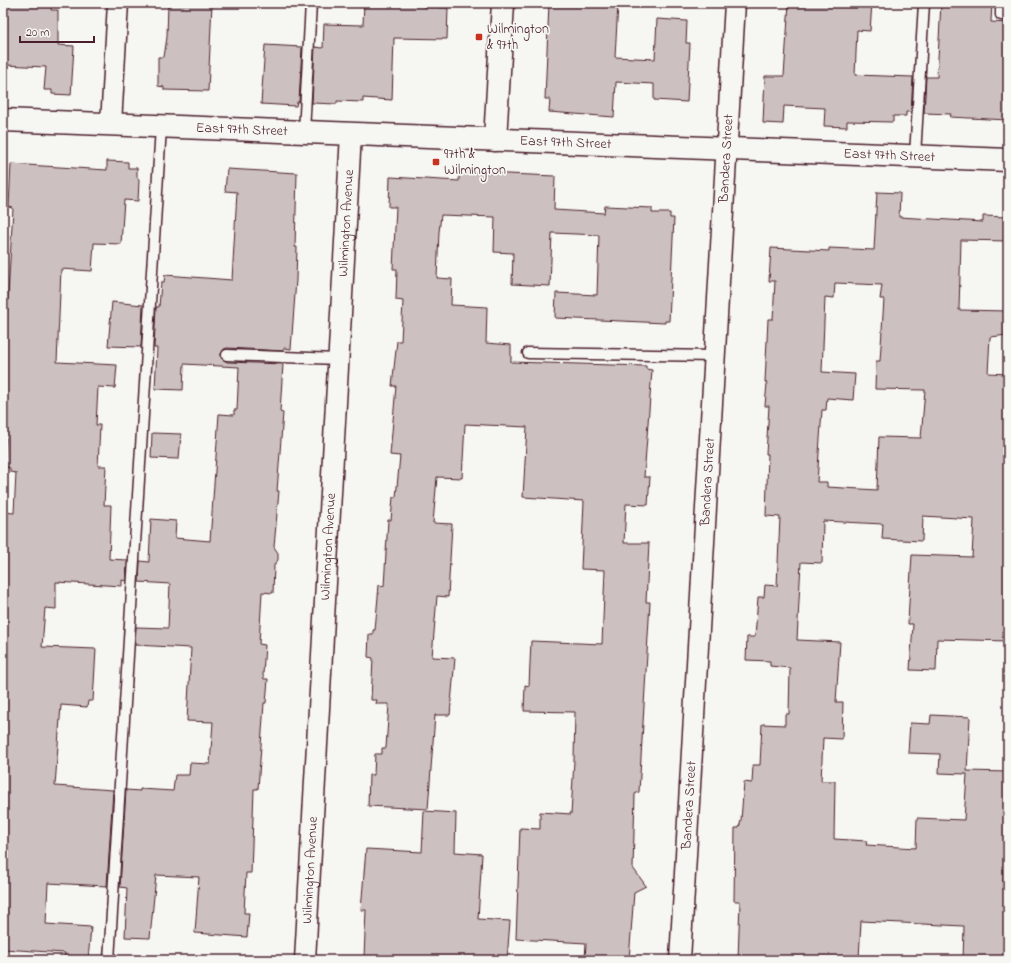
<svg xmlns="http://www.w3.org/2000/svg" width="1011" height="963" viewBox="0 0 1011 963" font-family="'Indie Flower',sans-serif">
<style>
.building{fill:#ccc1c0;stroke:#4a1f2b;fill-rule:evenodd}
.lines{fill:none;stroke-linecap:round;stroke-linejoin:round}
.lane-casing{stroke:#4a1f2b;stroke-width:13}
.street-casing{stroke:#4a1f2b;stroke-width:23}
.secondary-casing{stroke:#4a1f2b;stroke-width:25}
.lane{stroke:#f6f6f2;stroke-width:10}
.street{stroke:#f6f6f2;stroke-width:20}
.secondary{stroke:#f6f6f2;stroke-width:22}
.poi-dot{fill:#c8321e;stroke:#f6f6f2;stroke-width:1.5}
.labels{text-anchor:middle;dominant-baseline:central;stroke-width:3.5;stroke-linejoin:round;paint-order:stroke}
.poi-label{font-size:14px;fill:#4a1f2b;stroke:#f6f6f2;text-anchor:start}
.street-label{font-size:14px;fill:#4a1f2b;stroke:#f6f6f2}
</style>
<rect width="100%" height="100%" fill="#f6f6f2"/>
<filter id="ink" filterUnits="userSpaceOnUse"><feTurbulence type="fractalNoise" baseFrequency=".025" numOctaves="2"/><feDisplacementMap in="SourceGraphic" scale="8" xChannelSelector="R" yChannelSelector="G"/><feConvolveMatrix kernelMatrix="1 2 1 2 8 2 1 2 1" color-interpolation-filters="sRGB"/></filter>
<g filter="url(#ink)">
<path class="building" d="M3,3H52L51,10H58V45L74,46L71,95L52,94V90H44L46,67L5,65L7,26H3Z
M168,3H212L208,91L164,90V87L158,86V57H164L167,37Z
M364,3H423V7L448,8L447,39L394,38L392,100L363,98V102L337,101V104L312,103L315,47L323,48L324,24L363,25Z
M549,3L618,4L615,57L655,59L657,19L687,21L686,43H690L687,102L654,100V84L616,82L614,117L549,112L550,99H545Z
M789,3H872L870,31L857,30L855,75L913,77L911,112H906V116H893V122L847,121V127L824,126L825,108L784,106L783,124L763,123L765,76H784Z
M941,3H992L991,22L1008,23V120L950,117L951,114L924,113L926,77H937Z
M265,45L302,47L299,102H297L296,106L261,104Z
M107,161L128,162V168H137V177L139,180L138,201L124,200L121,244L94,243L92,271L61,269L57,362L117,365L115,388L98,387L96,425H100L98,466H106L104,505H111L109,559L127,560L126,581L122,580V586L56,582V609L45,608L42,647L96,649L93,701H88L87,707L61,705L55,786L113,790L107,886L48,883L46,924L91,927L88,960H64L65,953L3,949V512L14,513L16,473L10,472V468L4,467L6,438H3L5,348L13,208L9,207L11,164L107,170Z
M227,169L297,173L295,247H297L296,280L291,349L284,348V351L227,348L224,349L221,354V358L227,362L283,364L280,412L283,413L277,491H279L274,547L278,553V560L274,565L273,593L262,592L259,644L265,645L263,675L264,679H268L266,703H264L258,789H254L251,873H246L244,913H249L247,937L195,933L199,877L156,875L150,938L125,937L127,888L120,887L126,790L140,791V789L173,791L175,775H189L190,763L210,764L213,722L187,721L191,648L135,645L136,627L168,628L170,584L139,582L140,561L149,562L151,519L176,521L175,538L210,541L219,414L234,415V410H237L239,367L184,364L183,390L155,389L157,348H154L156,307H159L161,282H164L165,275L232,280L237,192L225,191Z
M459,172L555,176L554,210L604,213L605,206L652,208V213H670V218H674L669,321H665V323L555,318L556,293L597,295L599,235L552,233L550,286L512,284L513,253L494,252L495,217L441,215L439,232L437,278L452,279L451,305L487,307L486,343L511,345V362L646,366V369L652,370L644,477H650L648,505L626,504L624,543H649L646,602H650L639,792L635,794L633,868L646,886L634,892L629,960H585L586,943L516,939L520,828L540,829V812L571,814L574,760L575,712L524,711L525,685L529,686L531,641L602,644L605,570L581,569L584,501L523,497L527,427L465,424L462,478L437,477L433,523L452,524L448,597L437,596L432,657L455,658L450,715H435L428,809L368,806L369,775H374L375,754H382V748H386L389,704H376L377,700H371L373,658L368,657L369,634H373V630H375L379,585L384,586L388,520H391L393,497H396L400,456L390,455L396,386H392L397,341H401L403,301L396,300L397,269H393L396,207H389L390,177L459,181Z
M877,192L900,193L899,217L983,222V216L1008,217V241L961,240L959,310L1008,311V335L990,337L988,373L1008,374V641L937,639L936,671L910,670L913,624H908L909,603L912,555L972,557L974,519L923,516L922,541L882,539L883,524L823,521L822,563L801,562L797,640L840,642L836,702H843L842,739L823,738L821,781H835L834,839L867,841L866,845L916,848L917,818L964,820L967,774L939,773L940,754L908,753L910,723L930,724L931,715L970,717L967,771L1008,772V840H1005L1003,887H1008V929H1005L1004,960H963L964,926L861,921L859,959L829,960L768,957V960H738L740,901H734L735,828H739L741,820L744,782L752,783L753,765H760L762,724L785,725V714H789L790,668L770,666V661L746,660L747,637H755L758,597H764L765,585L777,586L780,517L766,516L768,454H766L769,406H765L767,383L765,382L768,319H773L775,281H769L771,248L829,251V248L874,250ZM835,283L882,285L880,299H884L880,361H876L875,389L925,390L921,438L879,437L877,490L827,487V482H817L822,410H826L827,398L853,400L855,374L822,372L825,297L834,298Z
M112,302L143,305L141,347L108,346Z
M152,433L181,434L179,459L151,458Z
M424,811L456,813L455,852L482,854L478,919L510,921L507,960H380V958L364,957L366,910H361L366,849L422,852Z"/>
<g class="lines">
<defs>
<path id="lane" d="M1001,3V15H1008
M304,132L311,3
M915,156L924,3
M528,353L715,356
M227,355L338,359
M109,960L161,127"/>
<g id="street">
<path d="M111,124L118,3"/>
<path id="s1" d="M305,960L351,134"/>
<path id="s2" d="M680,960L735,3"/>
</g>
<g id="secondary">
<path id="s3" d="M3,120L1008,160"/>
<path d="M495,140L503,3"/>
</g>
</defs>
<use href="#lane" class="lane-casing"/>
<use href="#street" class="street-casing"/>
<use href="#secondary" class="secondary-casing"/>
<use href="#lane" class="lane"/>
<use href="#street" class="street"/>
<use href="#secondary" class="secondary"/>
</g>
</g>
<g class="poi-dot">
<rect x="475" y="33" width="8" height="8" rx="2"/>
<rect x="432" y="158" width="8" height="8" rx="2"/>
</g>
<g class="labels">
<g class="poi-label">
<text x="487" y="29">Wilmington<tspan x="487" dy="16">&amp; 97th</tspan></text>
<text x="444" y="154">97th &amp;<tspan x="444" dy="16">Wilmington</tspan></text>
</g>
<g class="street-label">
<text stroke="none"><textPath href="#s3" startOffset="239">East 97th Street</textPath></text>
<text stroke="none"><textPath href="#s3" startOffset="563">East 97th Street</textPath></text>
<text stroke="none"><textPath href="#s3" startOffset="887">East 97th Street</textPath></text>
<text stroke="none"><textPath href="#s2" startOffset="803">Bandera Street</textPath></text>
<text stroke="none"><textPath href="#s1" startOffset="738">Wilmington Avenue</textPath></text>
<text stroke="none"><textPath href="#s2" startOffset="479">Bandera Street</textPath></text>
<text stroke="none"><textPath href="#s1" startOffset="414">Wilmington Avenue</textPath></text>
<text stroke="none"><textPath href="#s2" startOffset="155">Bandera Street</textPath></text>
<text stroke="none"><textPath href="#s1" startOffset="90">Wilmington Avenue</textPath></text>
</g>
</g>
<rect width="1011" height="963" fill="none" stroke="#f6f6f2" stroke-width="16"/>
<rect x="8" y="8" width="995" height="947" fill="none" stroke="#4a1f2b" stroke-width="1.5" filter="url(#ink)"/>
<path d="M20 36v6h74v-6" fill="none" stroke="#4a1f2b" stroke-width="2"/>
<text x="26" y="36" font-size="12" fill="#4a1f2b" stroke="#f6f6f2" stroke-width="3" paint-order="stroke">20 m</text>
</svg>
